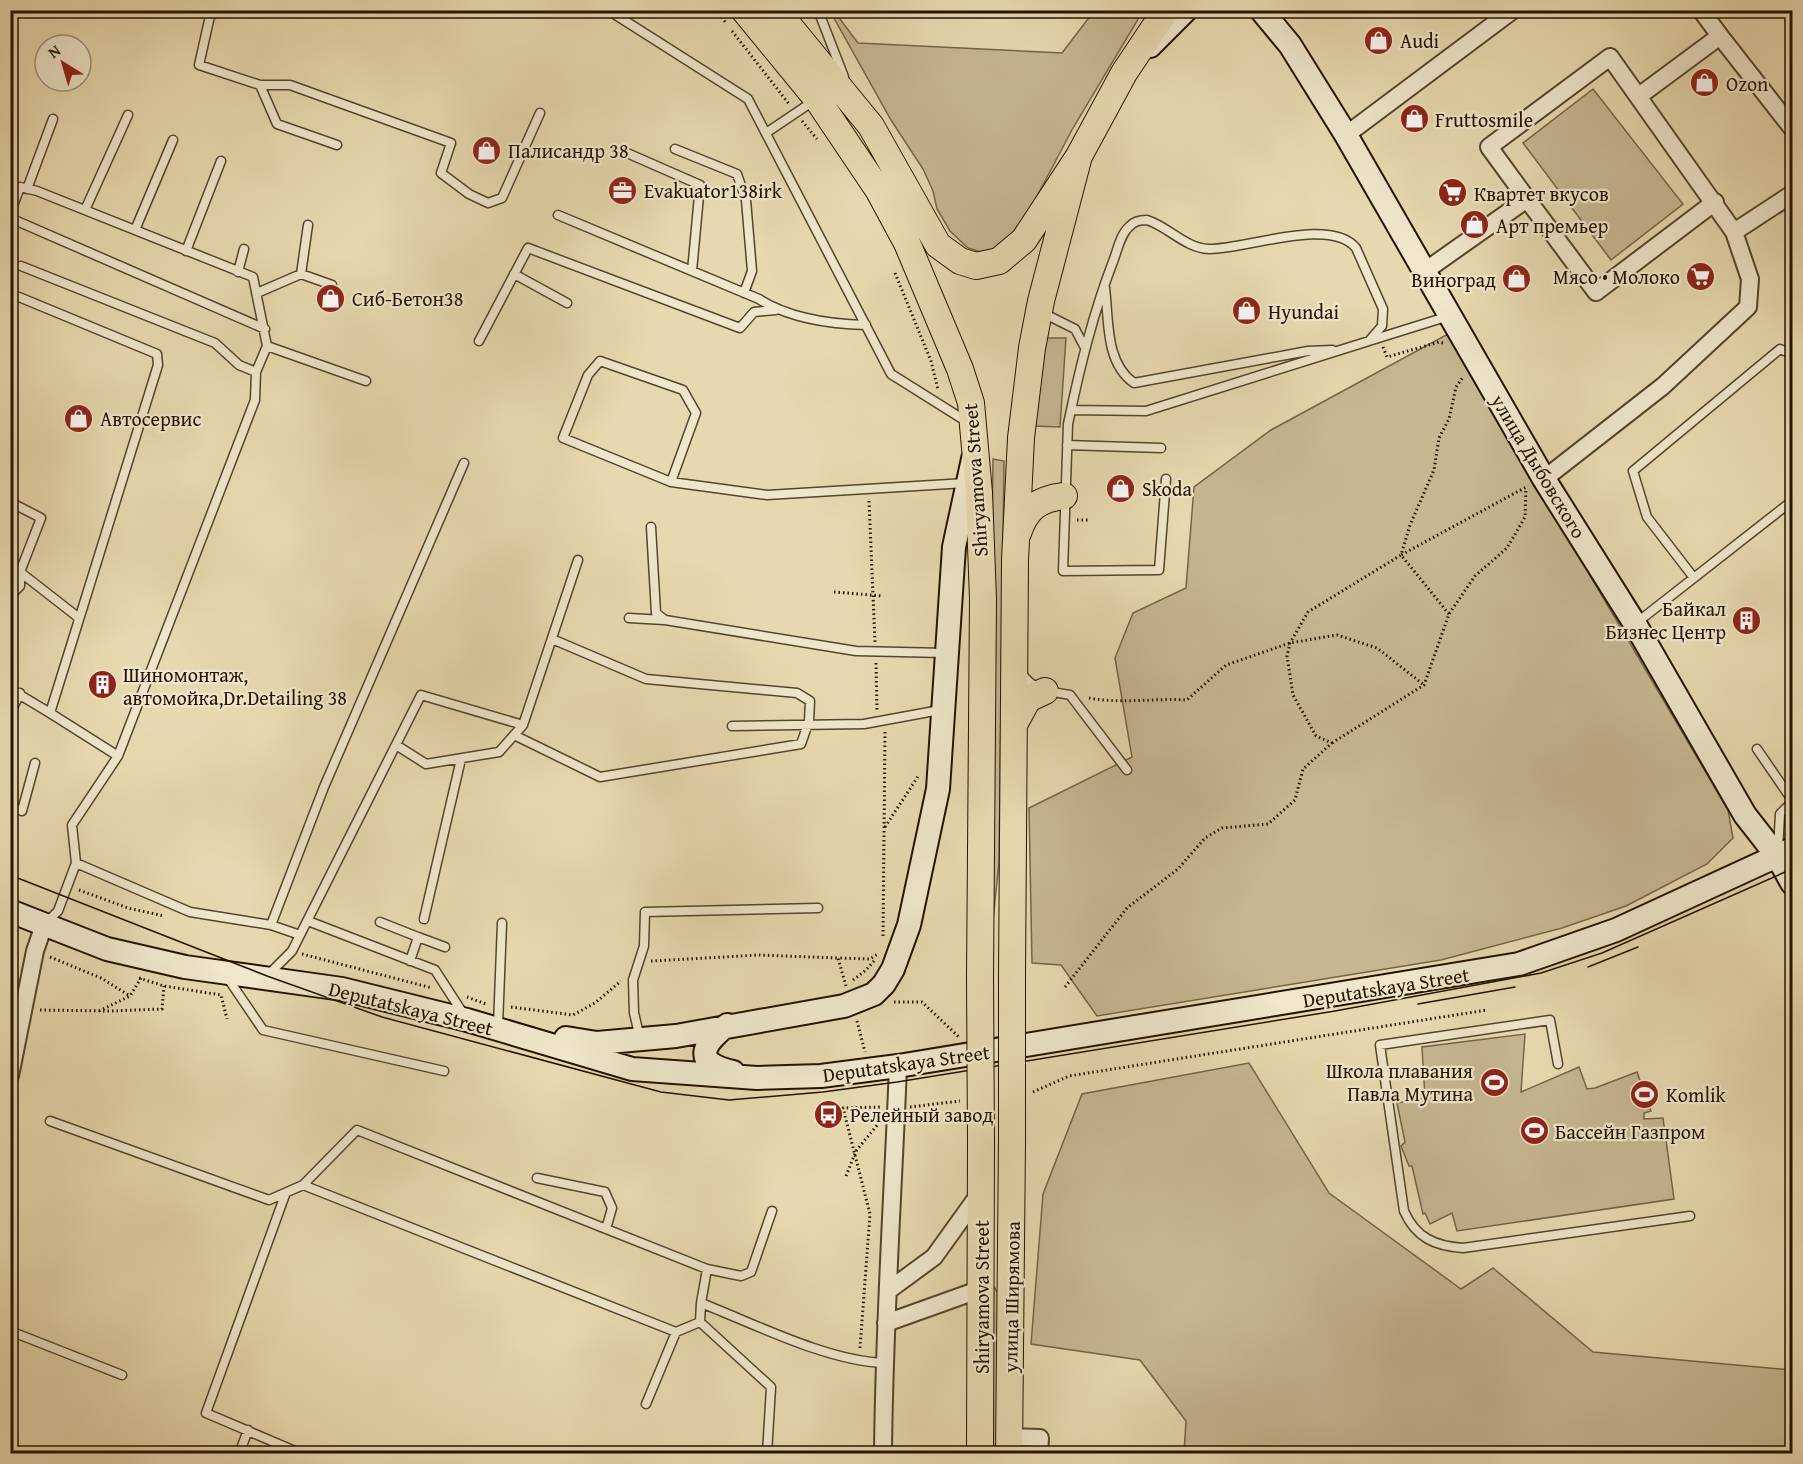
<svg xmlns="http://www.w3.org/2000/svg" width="1803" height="1464" viewBox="0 0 1803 1464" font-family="'Gentium Book Plus',serif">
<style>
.green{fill:#c6b791;stroke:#756448;stroke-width:1.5}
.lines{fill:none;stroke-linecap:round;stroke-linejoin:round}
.lane-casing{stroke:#55442c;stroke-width:11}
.street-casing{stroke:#55442c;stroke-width:20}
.secondary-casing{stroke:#241200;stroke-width:26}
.primary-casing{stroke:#241200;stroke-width:28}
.path{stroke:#241200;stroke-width:3;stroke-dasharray:1.5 3;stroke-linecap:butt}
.lane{stroke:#efe6cb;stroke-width:8}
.street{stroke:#efe6cb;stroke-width:16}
.secondary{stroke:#efe6cb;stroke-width:22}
.primary{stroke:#e7d9af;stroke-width:26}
.tram{stroke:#241200;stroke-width:1.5}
.primary-bridge-casing{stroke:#241200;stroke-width:28;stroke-linecap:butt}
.primary-bridge{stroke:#e7d9af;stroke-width:26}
.labels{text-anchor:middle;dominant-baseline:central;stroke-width:4.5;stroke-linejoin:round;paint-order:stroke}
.poi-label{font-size:20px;fill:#241200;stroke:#efe6cb;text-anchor:start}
.street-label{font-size:20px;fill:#241200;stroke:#efe6cb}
</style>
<rect width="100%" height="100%" fill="#e7d9af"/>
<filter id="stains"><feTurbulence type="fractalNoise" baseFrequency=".00333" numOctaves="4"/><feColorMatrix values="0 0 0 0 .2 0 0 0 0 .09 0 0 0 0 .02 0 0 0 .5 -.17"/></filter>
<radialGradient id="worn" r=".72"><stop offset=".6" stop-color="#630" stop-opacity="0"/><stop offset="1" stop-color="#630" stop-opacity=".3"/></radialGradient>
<path class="green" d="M830,11H834L858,43L1062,53L1094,11H1143L1073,128L1017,234L995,250L981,252L968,248L950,231L937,209L933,191L923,169L891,120Z
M1593,89L1683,204L1611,260L1523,143Z
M1448,334L1728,810L1733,838L1707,864L1626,906L1562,928L1441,960L1097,1016L1061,965L1032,963L1029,808L1132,757L1115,658L1133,613L1186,588L1194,487L1271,430Z
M1045,338H1066L1060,427L1032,426Z
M993,459L1004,461L999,862L992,930L987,865Z
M1525,1034L1521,1092L1579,1067L1587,1089L1595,1088L1637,1072L1651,1111L1644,1113V1119L1663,1118L1674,1199L1457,1231L1452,1213L1430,1224L1425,1213L1423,1214L1412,1166H1409L1401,1146L1405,1142L1397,1103L1425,1098L1422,1047Z
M1249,1063L1329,1193L1461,1289L1493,1268L1593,1352L1792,1370V1453H1184L1186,1421L1140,1360L1031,1344L1043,1194L1082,1094Z
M993,1285L999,1295L998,1453L986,1454Z"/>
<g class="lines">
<defs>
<path id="lane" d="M220,10L210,16L199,65L260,85H290L451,143L441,173L469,194L488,203L502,198L540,113
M608,10L748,99L891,374L969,423
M818,10L844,77
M260,85L277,124L337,145
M766,133L815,100
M675,149L737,174L746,200L752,271L744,293
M627,153L700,185L692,271
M27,189L53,119
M85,210L128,115
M10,214L20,187L37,191L253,277L267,346L366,381
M558,215L759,299C789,318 830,324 866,325
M10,218L265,329
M135,230L173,140
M186,251L221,161
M21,266L215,343L239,365L256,372
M238,272L244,249
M301,274L332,285
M514,274L567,303
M1105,288C1109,320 1105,363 1134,383L1308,351L1332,350
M257,293L301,274L308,225
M19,297L157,354L158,365L50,713L118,756
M1043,313L1075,329L1084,346
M1372,340L1449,316
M479,341L528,248L740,328L754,312L776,310
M1071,410L1146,411L1369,341L1382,326L1383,309L1356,248C1330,216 1244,250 1209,249C1185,248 1169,227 1147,220C1141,220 1134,221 1130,226C1121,233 1118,248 1114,259C1093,313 1080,367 1068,424L1063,571L1159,570L1166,479
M1067,445L1161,448
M671,482L563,438L588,375L600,361L683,390L696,413L671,482L767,495L966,483
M10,502L41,518L20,572V586L10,596
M651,527L656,613L665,620L856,651L945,653
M20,572L79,618
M1694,578L1647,517L1633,471L1780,349L1792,354
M629,618L664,620
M1635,624L1792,501
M1022,673C1031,690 1053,692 1070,695L1127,770
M10,689L50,713
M10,714L20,693
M732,726L864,724L940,710
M514,735L600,777L801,744L809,721L810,701L797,693L646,679L552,639
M396,745L426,764L499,752L523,725
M1757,749L1792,800
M10,807L22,811L35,763
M1778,849L1780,814L1792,802
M76,863L190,912L271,925L300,935
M424,919L461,759
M308,921L435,970L464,1015
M47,922L58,911L76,863L72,825L118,756L255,400L256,372L267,346
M380,922L418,937L410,961
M271,925L324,787L464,463
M418,937L445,947
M267,976L292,951L421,695L523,725L578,560
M227,977L263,1030L444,1071
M498,1026L502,923
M640,1038L634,1013L633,980L644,946L645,912L818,908
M1558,1064L1550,1020L1380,1045L1404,1211C1416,1238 1435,1246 1463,1248L1690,1216
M50,1121L269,1200L303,1185L357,1130L707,1269L701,1303C755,1324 827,1361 884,1363
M537,1178L605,1192L612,1208L606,1229
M303,1185L676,1332L700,1322L701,1303
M285,1195L206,1413L302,1454
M707,1269L741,1276L751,1272L772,1211
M700,1322L771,1387L767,1454
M10,1331L122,1375
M646,1404L676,1332
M239,1454L248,1430"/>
<path id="street" d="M1720,36L1792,128
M1639,96L1720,36L1701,10
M1346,135L1513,10
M1527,199L1596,292L1715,202
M1734,232L1792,194
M1425,271L1527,199L1489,147L1610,57L1734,232L1750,279L1748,307L1663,386L1544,479
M10,1076L35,951L44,925
M889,1290L934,1257L980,1193
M886,1323L981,1289
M1009,1437L1040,1438L1039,1454
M883,1454C884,1324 893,1196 898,1066"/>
<path id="secondary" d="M1261,10L1290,45L1346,135L1544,479L1635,624L1745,815L1777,856L1792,883
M1150,46L1186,10
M10,911L107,949L185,967L342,989L467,1020L632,1069L757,1078L821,1076L898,1066L1519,964L1616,930L1792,849
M727,1025C701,1046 693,1063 733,1072
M566,1038L597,1043L676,1036L844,1006L874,994L884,984L893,969L909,925L938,789L954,547L973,459"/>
<path id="primary" d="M744,10L817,99L879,191L907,243L960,369L971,403L979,493L983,599L980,978
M776,10L871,126L938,245L960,261L976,266L999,261L1024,240L1079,156L1124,73L1166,10
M1018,533C1026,509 1038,499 1064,496
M1016,721L1028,699L1045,691
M1012,976L1015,560L1021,438L1032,348L1041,301L1079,156
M980,1454L981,1141
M1009,1454L1012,1141"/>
</defs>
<use href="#lane" class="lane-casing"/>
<use href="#street" class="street-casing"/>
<use href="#secondary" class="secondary-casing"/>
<use href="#primary" class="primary-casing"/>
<path class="path" d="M716,10L726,23
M732,31L789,104
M802,121L817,139
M895,273L931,361L938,390
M1383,347L1387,357L1439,342L1443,343
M869,501L875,642
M1077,520H1088
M834,592L883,596
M1449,614L1401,555L1528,486
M876,663L877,711
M1089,698C1121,704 1155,698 1187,700L1226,665L1290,643L1337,635L1377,648L1424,685
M1332,743L1424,685L1449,614L1475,576L1507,548L1525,517L1526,488
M885,827L919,775
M79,890L128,908L164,916
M883,936L885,732
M302,954L432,988
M50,957L101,978L130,996
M651,961L758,955L838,958
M139,978L164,986L221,995L227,1019
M853,980L866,970L874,961
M846,986L838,958L870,959L879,953
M1065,987L1127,908L1178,869L1205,838L1222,828L1268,824L1295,800L1303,769L1332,743L1316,736L1293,695L1287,656L1290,643L1308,612L1401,555L1410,525L1434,470L1439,438L1449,419L1456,387L1463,377
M467,997L486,1004
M894,1002H922L960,1038
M511,1007L573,1015L595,1003L621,981
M40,1010L110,1011L162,1009L164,986
M99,1011L130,996L141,978
M857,1021L865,1052
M1033,1092L1069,1076L1487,1010
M910,1107L960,1101
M846,1176L856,1151L878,1124
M860,1348L870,1214L843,1108L880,1107"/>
<use href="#lane" class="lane"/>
<use href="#street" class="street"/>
<use href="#secondary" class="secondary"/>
<use href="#primary" class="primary"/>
<path class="tram" d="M10,875L267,976L382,1017L661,1092L729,1100L823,1092L897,1082L1335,1011L1541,973L1602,953L1792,869
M1588,967L1638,947
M1418,1004L1515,987"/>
<defs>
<path id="primary-bridge" d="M980,978L981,1141
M1012,1141V976"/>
</defs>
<use href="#primary-bridge" class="primary-bridge-casing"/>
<use href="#primary-bridge" class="primary-bridge"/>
</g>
<defs>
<symbol id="shop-disc" viewBox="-11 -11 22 22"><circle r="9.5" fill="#8f2418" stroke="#efe6cb"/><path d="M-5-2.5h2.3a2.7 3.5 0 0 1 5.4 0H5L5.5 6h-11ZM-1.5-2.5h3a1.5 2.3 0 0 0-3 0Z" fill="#fff"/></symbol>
<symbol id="office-disc" viewBox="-11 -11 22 22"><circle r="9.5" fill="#8f2418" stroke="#efe6cb"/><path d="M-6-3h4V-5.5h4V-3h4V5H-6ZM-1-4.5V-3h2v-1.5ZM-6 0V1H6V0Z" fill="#fff"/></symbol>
<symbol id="supermarket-disc" viewBox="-11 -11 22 22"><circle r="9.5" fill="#8f2418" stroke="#efe6cb"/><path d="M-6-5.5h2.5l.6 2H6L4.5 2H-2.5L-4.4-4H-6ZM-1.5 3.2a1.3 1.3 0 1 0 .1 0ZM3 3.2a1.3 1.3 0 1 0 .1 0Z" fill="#fff"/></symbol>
<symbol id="building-disc" viewBox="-11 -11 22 22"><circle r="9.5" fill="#8f2418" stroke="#efe6cb"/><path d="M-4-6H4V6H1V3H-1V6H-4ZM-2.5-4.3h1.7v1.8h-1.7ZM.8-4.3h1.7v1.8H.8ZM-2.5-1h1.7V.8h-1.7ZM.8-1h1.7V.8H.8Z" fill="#fff"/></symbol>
<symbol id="stadium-disc" viewBox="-11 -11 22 22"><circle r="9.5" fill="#8f2418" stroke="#efe6cb"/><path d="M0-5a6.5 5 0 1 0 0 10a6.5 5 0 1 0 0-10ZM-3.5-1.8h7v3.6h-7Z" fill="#fff"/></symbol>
<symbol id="bus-disc" viewBox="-11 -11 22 22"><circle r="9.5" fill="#8f2418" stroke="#efe6cb"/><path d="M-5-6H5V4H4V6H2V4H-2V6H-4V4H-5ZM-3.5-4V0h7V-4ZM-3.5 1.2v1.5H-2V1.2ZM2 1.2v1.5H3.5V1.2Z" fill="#fff"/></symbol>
</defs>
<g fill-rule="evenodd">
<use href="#shop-disc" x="1362" y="24" width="33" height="33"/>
<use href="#shop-disc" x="1688" y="66" width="33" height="33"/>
<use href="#shop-disc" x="1398" y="102" width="33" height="33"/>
<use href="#shop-disc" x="470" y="134" width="33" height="33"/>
<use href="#office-disc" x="606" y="174" width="33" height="33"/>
<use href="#supermarket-disc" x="1436" y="176" width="33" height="33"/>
<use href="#shop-disc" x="1458" y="208" width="33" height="33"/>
<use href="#supermarket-disc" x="1684" y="260" width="33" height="33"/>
<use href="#shop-disc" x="1500" y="262" width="33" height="33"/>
<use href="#shop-disc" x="314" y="282" width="33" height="33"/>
<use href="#shop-disc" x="1230" y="294" width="33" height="33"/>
<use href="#shop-disc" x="62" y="402" width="33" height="33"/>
<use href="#shop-disc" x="1104" y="472" width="33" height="33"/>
<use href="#building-disc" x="1730" y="604" width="33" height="33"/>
<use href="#building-disc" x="86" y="668" width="33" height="33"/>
<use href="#stadium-disc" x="1478" y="1066" width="33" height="33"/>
<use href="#stadium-disc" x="1628" y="1078" width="33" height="33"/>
<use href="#bus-disc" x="812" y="1098" width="33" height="33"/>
<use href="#stadium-disc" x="1518" y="1114" width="33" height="33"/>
</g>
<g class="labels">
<g class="poi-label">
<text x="1400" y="40">Audi</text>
<text x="1726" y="83">Ozon</text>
<text x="1435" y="119">Fruttosmile</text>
<text x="508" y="150">Палисандр 38</text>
<text x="644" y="190">Evakuator138irk</text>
<text x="1474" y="193">Квартет вкусов</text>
<text x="1496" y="225">Арт премьер</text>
<text x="1680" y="276" text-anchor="end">Мясо • Молоко</text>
<text x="1496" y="279" text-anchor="end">Виноград</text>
<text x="352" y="298">Сиб-Бетон38</text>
<text x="1268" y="311">Hyundai</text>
<text x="100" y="418">Автосервис</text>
<text x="1142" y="488">Skoda</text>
<text x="1726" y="608" text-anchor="end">Байкал<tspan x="1726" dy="23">Бизнес Центр</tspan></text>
<text x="123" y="674">Шиномонтаж,<tspan x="123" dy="23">автомойка,Dr.Detailing 38</tspan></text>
<text x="1473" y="1070" text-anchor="end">Школа плавания<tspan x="1473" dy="23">Павла Мутина</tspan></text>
<text x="1666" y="1094">Komlik</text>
<text x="850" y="1114">Релейный завод</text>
<text x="1555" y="1131">Бассейн Газпром</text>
</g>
<g class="street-label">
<text transform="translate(1539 466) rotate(59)">улица Дыбовского</text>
<text transform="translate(975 480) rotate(-94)">Shiryamova Street</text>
<text transform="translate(1386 987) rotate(-9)">Deputatskaya Street</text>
<text transform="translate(411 1008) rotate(14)">Deputatskaya Street</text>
<text transform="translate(906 1063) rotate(-8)">Deputatskaya Street</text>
<text transform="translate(981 1297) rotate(-90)">Shiryamova Street</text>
<text transform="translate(1011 1297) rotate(-89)">улица Ширямова</text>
</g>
</g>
<rect width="1803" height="1464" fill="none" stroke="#e7d9af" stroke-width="36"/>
<rect x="12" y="12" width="1779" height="1440" fill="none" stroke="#241200" stroke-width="3"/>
<rect x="18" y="18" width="1767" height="1428" fill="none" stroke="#241200" stroke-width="1.5"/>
<g transform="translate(63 63) rotate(323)"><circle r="28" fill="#efe6cb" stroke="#9e917a" stroke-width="1.5"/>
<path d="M0-4.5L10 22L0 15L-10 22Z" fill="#8f2418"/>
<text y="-9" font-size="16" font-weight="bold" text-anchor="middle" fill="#241200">N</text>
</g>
<rect width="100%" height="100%" filter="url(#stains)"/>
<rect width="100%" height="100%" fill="url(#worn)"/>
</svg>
